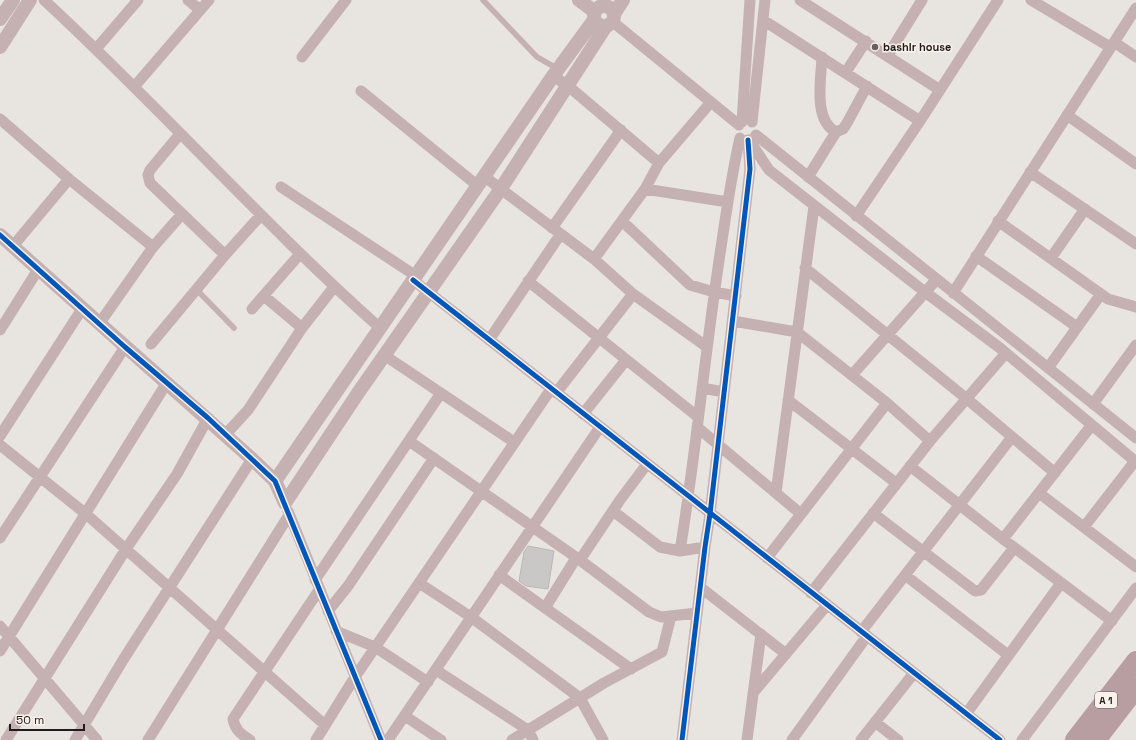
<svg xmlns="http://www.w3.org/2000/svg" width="1136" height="740" viewBox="0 0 1136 740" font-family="'Space Grotesk',sans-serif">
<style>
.building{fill:#cac7c7;stroke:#bab7b7}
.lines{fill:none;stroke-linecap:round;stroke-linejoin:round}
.service{stroke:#c6b1b2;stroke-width:5.5}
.minor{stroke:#c6b1b2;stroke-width:11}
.tertiary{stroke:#c6b1b2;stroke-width:14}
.motorway{stroke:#b89da1;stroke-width:20}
.cycleway-casing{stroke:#faf1ea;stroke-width:8}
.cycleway{stroke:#0057b8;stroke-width:5}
.poi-dot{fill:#66625f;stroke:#faf1ea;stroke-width:1.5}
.labels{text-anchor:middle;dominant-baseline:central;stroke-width:3;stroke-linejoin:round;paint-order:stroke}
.shield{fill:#faf1ea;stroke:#615c58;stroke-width:1}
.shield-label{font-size:10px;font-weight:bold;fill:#201c1a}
.poi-label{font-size:11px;font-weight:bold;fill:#201c1a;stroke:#faf1ea;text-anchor:start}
</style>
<rect width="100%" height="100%" fill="#e8e4e0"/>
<path class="building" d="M528,546L554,551L548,589L526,586L519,581L524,552Z"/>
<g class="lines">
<path class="service" d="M483,0L537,57L558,69
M196,289L234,328"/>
<path class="minor" d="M44,0C159,106 263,224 380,328
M188,0L200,10
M800,0L940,90
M1031,0L1110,47
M763,20L920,121
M613,22L739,125
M1114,42L1136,57
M96,49L138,0
M888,55L922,0
M302,57L346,0
M822,57C821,80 813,120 836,132
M846,72L866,41
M553,76L567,85L659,163
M134,87L209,0
M361,91L478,186
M1067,115L1136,164
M0,119L69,179L153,247L99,324
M742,122L750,0
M752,122L765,0
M180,134L150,170L148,175L150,183L225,255
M756,135L1136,438
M749,140L769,170L925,292L1000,348L1136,462
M1030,172L1136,244
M485,177L594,259L633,294L707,347
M808,177L836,132L843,129L847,123L867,86
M281,187L416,276
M645,189L728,202
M856,216L920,121L998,0
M622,221L690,285L714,292L736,296
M998,221L1108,299L1136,307
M552,228L621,130
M13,246L69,179
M153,247L182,214
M976,256L1077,327
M1051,258L1085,209
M594,259L645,189L659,163L711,102
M805,268L967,399L1055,473
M413,280L1000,740
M528,281L698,417
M953,293L1136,8
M252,309L300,254
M733,321L797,332L887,403L930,441
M302,328L334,287
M0,330L39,268
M489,340L560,235
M151,344L225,255L261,215
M384,355L514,442
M1048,368L1101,294
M852,375L936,280
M702,388L724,392
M556,393L633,294
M788,400L896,483
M1093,404L1136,345
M583,414L626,360
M697,427L801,514
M225,435L248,410L302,328L264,296
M0,436L82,309
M409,441L580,560L649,612L661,617L697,613
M0,445L86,514L325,725
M910,466L1003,539L1112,621
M776,493L814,206
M1039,493L1136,567
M288,511L381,740
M613,511L660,547L680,551L705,547
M873,513L975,591L981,590L1014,548
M1084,527L1135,461
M0,538L125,347
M1003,539L1091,426
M680,551C696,452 705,353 720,254C726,215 731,176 740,138
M767,558L887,403
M580,560L620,500L647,464
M499,575L631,669
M905,575L1008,655
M315,580L441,393
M419,583L471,617L580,698L603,740
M700,587L786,654
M811,593L930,441L1006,353
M545,608L576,558
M328,611L348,586L434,458
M0,626L97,740
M336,631L375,647L428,682
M861,632L1012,437
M0,651L166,384
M436,670L528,730L533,740
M753,693L827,605
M966,714L1061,583
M405,716L441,740
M875,722L898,740
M6,740L126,549L177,474L208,418
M75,740L123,660L252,459
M148,740L289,515
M250,740C241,734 235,730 233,719L319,590
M316,740L355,677L551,389
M388,740L600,427
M512,740L604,683L662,652L671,616
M682,740L705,547L710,514L750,169L748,140
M747,740L761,634
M792,740L867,636
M861,740L914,673
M1022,740L1136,588"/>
<path class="tertiary" d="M579,0L595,12
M594 16a10 10 0 1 1 20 0a10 10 0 1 1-20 0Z
M614,14L623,0
M0,19L13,0
M0,47L30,0
M0,235L252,459L275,481L285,503
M275,481L553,76L594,20
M285,503L358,393L500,190L606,26"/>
<path class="motorway" d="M1075,740L1136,661
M1096,740L1136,688"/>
<defs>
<path id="cycleway" d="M0,235L125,347L208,418L275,481L381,740
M413,280L1000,740
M682,740L705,547L710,514L750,169L748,140"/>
</defs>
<use href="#cycleway" class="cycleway-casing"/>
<use href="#cycleway" class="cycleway"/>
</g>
<circle class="poi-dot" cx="875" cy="47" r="4"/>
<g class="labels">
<rect class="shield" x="1095" y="692" width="22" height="16" rx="3"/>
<g class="shield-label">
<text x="1106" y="700">A 1</text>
</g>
<g class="poi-label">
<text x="883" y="47">bashir house</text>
</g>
</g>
<path d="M10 724v6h74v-6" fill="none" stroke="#201c1a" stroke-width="2"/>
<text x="16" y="724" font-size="12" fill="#201c1a" stroke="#faf1ea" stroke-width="3" paint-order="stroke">50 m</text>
</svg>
